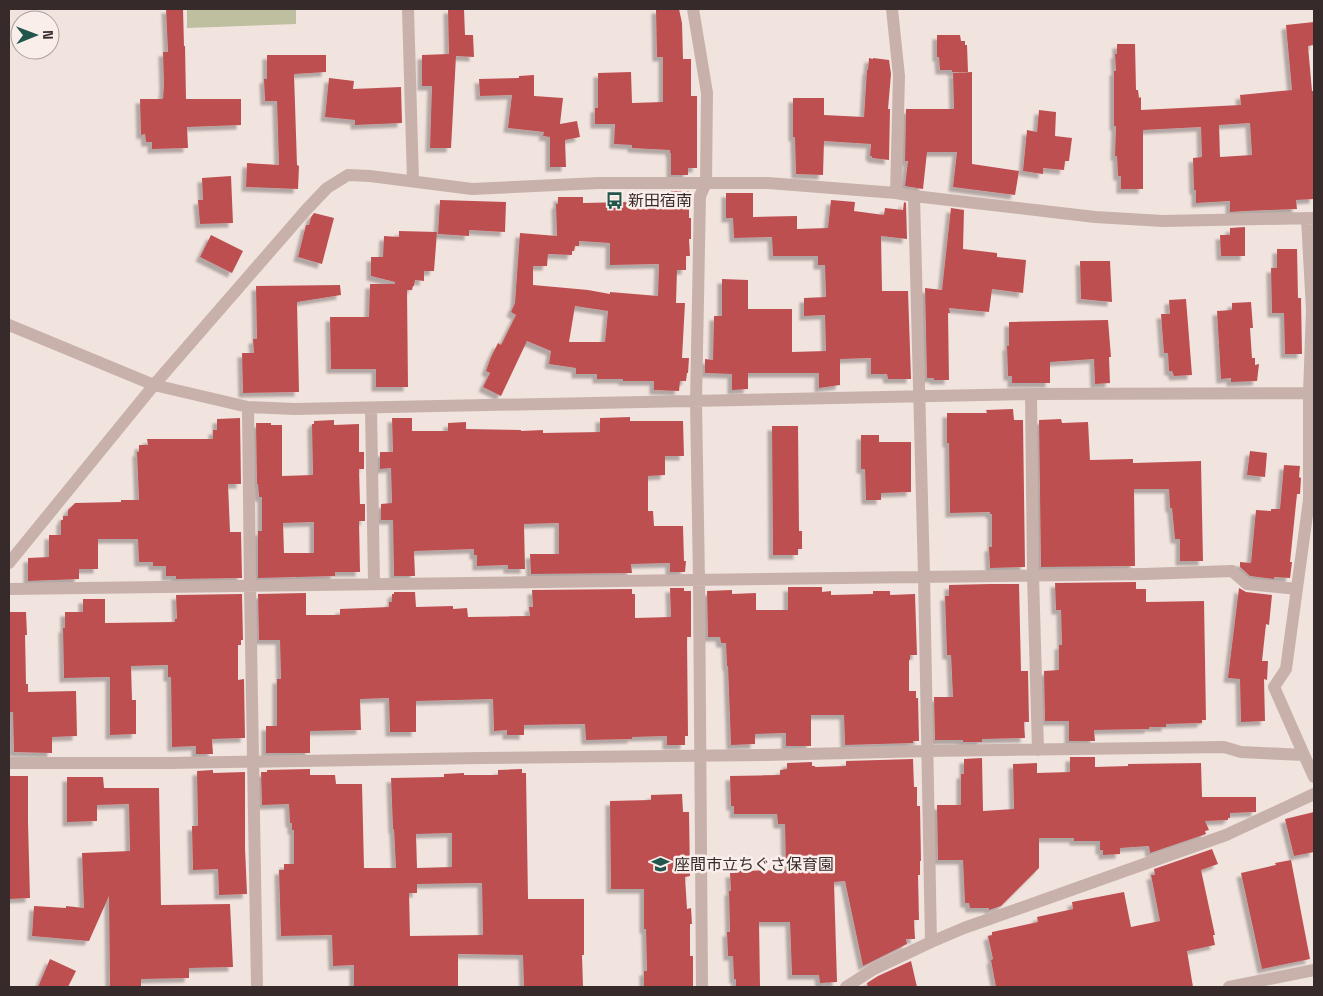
<svg xmlns="http://www.w3.org/2000/svg" width="1323" height="996" viewBox="0 0 1323 996" font-family="'Space Grotesk','Noto Sans JP',sans-serif">
<style>
.green{fill:#bdbf9f}
.building{fill:#be4f51;fill-rule:evenodd;filter:url(#shadow)}
.lines{fill:none;stroke-linecap:round;stroke-linejoin:round}
.minor{stroke:#c8b1ab;stroke-width:12}
.labels{text-anchor:middle;dominant-baseline:central;stroke-width:5;stroke-linejoin:round;paint-order:stroke}
.poi-label{font-size:16px;fill:#372a2a;stroke:#f9eeea;text-anchor:start}
</style>
<defs>
<filter id="shadow"><feDropShadow dx="-4.5" dy="4.5" stdDeviation="1" flood-color="#0004"/></filter>
</defs>
<rect width="100%" height="100%" fill="#f1e3de"/>
<path class="green" d="M187,9H296V24L187,28Z"/>
<path class="building" d="M166,9H183L184,46H185L186,99H241V125L187,127L188,148L152,149V142H146L145,134L141,135L140,99H163L164,84L163,52H168Z
M448,9H464L465,35H473L474,57L456,56L451,148H430L432,86H422V55L449,54Z
M656,9H679L682,23L683,59H691V96H697V168H688V175H671V153H670V150L632,148V145L614,144L615,124H595V108H598V73L631,72L632,103L663,102V57H657Z
M1314,22V45L1308,46L1312,91H1314V199L1296,200L1297,209L1245,211L1230,212V201L1196,203V190H1194L1193,158L1202,157L1201,127L1143,130V189H1121V176H1118L1117,156H1115L1116,126H1114V71H1116L1115,54H1117V44H1135L1136,90H1138L1139,98L1141,97V110L1241,105L1240,95L1292,90L1286,25ZM1250,123L1252,155L1220,157L1219,125Z
M937,35H960L961,41H965V45H967L968,72H952V70H940L939,57H937Z
M267,55H326V72L294,74L297,165L299,166L298,189L246,187L247,163L279,165L277,101H265L264,79H267Z
M869,58L873,59V58L889,60L891,74L888,109H890L889,160L872,158V156H870L871,144L824,141L823,175L796,174L795,137H793V98H824V115L864,117L867,70H868Z
M972,72V164L1019,171L1015,195L953,187L957,152H927L923,189L905,186L908,161H905L906,109H954L953,73Z
M534,75V96L563,98L560,124L577,121L580,137L565,140L566,167H550V137L543,136L544,132L508,128L512,95L480,96L479,79L519,78V76Z
M329,78L354,81L353,89L401,87L402,123L355,125V120L325,117Z
M1039,110L1056,112L1055,136L1072,138L1069,161H1065L1064,170L1043,168V174L1023,171L1027,130L1037,132Z
M231,176L233,223L200,224L198,200H203L202,178Z
M671,191H689V218H691V239H689L690,256H686V270H677L676,303H685L682,358H689L688,373H687L686,381H680L679,391L654,390V381H623V379H597V374H576V368L549,364L551,351L527,341L501,396L483,387L490,373L486,371L491,357L498,343L501,345L516,315L511,312L515,303L520,233L557,236L556,204H558V197H583V203L629,202V198L663,199V196H671ZM579,241L610,243V265L659,264L658,296L610,292V294L588,290L533,285V266H547L548,254L572,255V251H574L575,246H579ZM575,306L608,311L605,342H569Z
M726,193H753V217L797,216V229L828,228L831,200L855,202L854,211L884,215L885,208L903,210L904,202L906,203L907,239L881,236L882,291H908L911,379H888L887,374H871V358L840,359V385L819,388V373H748V389L732,390V374L705,373V359L713,360L714,316H722V279L748,280V309H792V352L826,351L825,315L804,316V298L826,297L825,265H818V256H773L772,237L734,238L733,218H726Z
M440,200L506,202L505,232L469,230V236L438,234Z
M951,208L964,210L963,249L997,253V257L1026,260L1023,293L992,289L989,312L949,308L950,313H948L949,380H934V378H927L925,288L942,290Z
M314,213L334,218L322,264L298,257L306,225H309L311,217Z
M1245,227V256H1221L1220,235H1230V228Z
M399,231L437,232L434,271H424V281L415,280L414,286H413L412,290H407L408,387H376V369H331L330,317H369L370,284H395V282L371,276V257H383L384,236L399,237Z
M211,235L243,251L232,273L200,257Z
M1277,249H1297L1298,298H1301L1302,354H1285L1284,313H1272L1271,268H1277Z
M1080,261H1110L1112,302L1081,299Z
M340,285L341,295L297,302L299,392L243,393L242,353H254L253,339H257L256,286Z
M1186,299L1192,375L1174,376L1172,371H1169L1168,353H1164L1161,314H1170L1169,300Z
M1251,302L1253,328H1250L1252,358H1255V365L1259,364L1257,381L1231,382V378L1221,379L1217,311L1232,310V303Z
M1108,320L1111,357H1109L1110,383L1095,384L1094,359L1050,362V383H1012V376H1008L1007,346H1009V322Z
M1013,409L1014,420H1023L1025,567L990,568L989,547H992V514H990V512L950,513L949,443H947V413H987L986,410Z
M630,417V421H683L684,456H665V475L648,476V511H653L654,526H683L684,561H686L685,572H670V563L631,564L632,573L531,574L530,554H559V523L524,524L525,569H508V565L477,566V555H474V549L414,551L415,576H394L393,520H381V504L392,503L391,468L380,469V452H393L392,418H412V431H448V423L466,422V429L521,430V431L543,430V433L600,432V418Z
M240,418L241,484H228L230,532H241L242,578L176,579V576H166V566H153V562H139L138,539H98V569H79V579L28,581V558L49,557V535H61V520H63V516H68V510L75,503L121,502V500H139L137,452H139V445H148L147,439H213V430H217V419Z
M1061,419L1062,423L1088,422L1090,460L1133,459V463L1201,461L1203,561H1180V539H1175L1172,508H1170L1169,489H1134L1135,566L1041,567L1039,420Z
M334,420V425L359,424V452H364V469H359L360,504H365V521H359L360,572H335V576L258,578V531H262V497H259L258,484H257L256,423H271V425H282V476L313,475L312,424H314V421ZM314,522V553H284L283,523Z
M772,426H798L799,531H802V549H798V555H773Z
M861,435H879V442H911V492L881,493V500H866L865,469H861Z
M1250,451L1267,453L1265,477L1247,475Z
M1284,465L1300,466L1299,477L1301,478L1300,494H1297L1290,562H1292L1290,578L1274,577V579L1250,576L1240,567V562L1251,563L1256,510L1271,511V509H1280Z
M1136,582V589H1146V602L1204,601L1206,720H1202V723L1166,724V727H1149V729L1094,730L1095,741H1069V721H1045L1044,671L1059,670V645H1062L1061,610H1056L1055,583Z
M990,584H1019L1021,671H1028L1029,722H1024L1025,738L982,739V742H963V740H935L934,697H953L951,655H947L945,596H949V585Z
M788,587H822V592L831,591V595L873,594V591H890V595L915,594L917,655H910V660H909V691H916V698H918L919,741H913V743L845,745L844,715H811V746H786V733L755,734V744L731,745L728,666H727L726,643H721L720,637H708L707,591L732,590V594L756,593V610H788Z
M670,588H684V591H691V637H687L688,736H685V745H667V736L632,737V739L586,740L585,724L524,725V735H507V730L494,731L493,699L416,701V732H390L389,698L360,699L361,730L310,731V753H266V726H277V679H281L280,640H259L258,594L306,593V615H340V609L389,607V602H392V594H394V592H415L416,607L453,606V609L467,608L468,617L530,616L529,607H533L532,590L632,589V594H635V618L671,617Z
M1239,588L1246,592L1272,595L1269,625L1266,624L1262,661H1268L1267,680L1264,679L1265,721L1241,722L1240,679L1228,678Z
M242,594L243,640H241V645H238V680L244,679L245,738L212,739L213,754H196V746L172,747L171,677H168V665L131,666L132,700H136V734L110,735V677L64,678L63,628H65V612H83V599H105V623L175,622V619H177L176,595Z
M9,612H26L27,635H25L26,684H28V692L76,691L77,736L52,737V753L14,752L13,712H9Z
M1070,757H1095V767L1128,766V764L1201,763L1202,797H1256V812L1230,813V818H1228V820L1205,821L1209,830L1205,831L1206,834L1150,853L1149,846L1120,848V854L1103,855V850H1100V841H1074V838H1039V868L1001,906L989,910V908H970L969,903H965L963,860H938L937,805H961V774H964V759L982,758L983,811L1014,809L1013,764L1037,763V773L1070,772Z
M913,759L914,787H917V806H920L921,861H920V875H918L919,920H914L915,939H906L907,944L863,966L845,881L834,882L837,982L820,983L819,975H792L790,922H759L760,987H736V979H734L733,956H728L727,932H730L729,891H731L730,873H735V871L786,870L785,824H778L777,814H734V806H731L730,776L780,775V770L787,769V763L812,762V766H815V767L846,766V761Z
M310,769V775H335L336,784H362L364,868H396L394,829H393L391,778L444,777V774L464,773V775H498V770L522,769V773H526L528,899H584V955H582L583,987H524L523,955L458,954V987H354V965L333,966L332,935L281,936L279,870H284V864H294V830H292V823H290L289,804L262,805L261,772H267V770ZM452,833V867L417,868L416,834ZM482,883L483,935L410,936L409,893H417V884Z
M213,770V773L245,772V848L247,894L219,895L218,869L193,870L192,826H198L197,771Z
M9,776H28V822L30,898L9,899Z
M67,777H103L104,788H159L161,905L230,904L233,967L189,968V978L141,979V987H110L109,896L89,941L32,936L34,906L66,908V906L84,908L82,853L130,851L129,804L97,805V821L67,822Z
M682,794L683,812H689L690,876L685,877L687,909L691,908L692,924H690V956H693V987H644V971H647L646,929H644V889H611L610,801L651,800V795Z
M1314,812V852L1294,856L1285,819Z
M1212,849L1218,864L1201,870L1215,935H1213L1215,945L1187,951L1193,987H996L991,960L993,959L988,936L992,935V932L1038,922L1037,917L1073,909L1072,902L1124,892L1131,927L1160,921L1151,875H1155L1154,869Z
M1291,860L1310,959L1262,969L1241,873L1276,865L1275,863Z
M50,959L76,971L68,987H38Z
M911,961L917,987H868L867,983L878,976Z"/>
<g class="lines">
<path class="minor" d="M408,9L413,181
M693,9L707,93L706,183L700,196L696,402L699,580L702,987
M892,9L899,76L896,193
M914,196L924,576L931,942
M9,325L154,385L248,407L295,409L1031,394L1309,393
M1031,394L1033,575L1038,750
M248,407L250,586L257,987
M371,408L374,584
M9,563L154,385L307,209L327,188L348,175L370,176L472,189L599,183H768L896,193L914,196L1095,217L1163,221L1314,218
M9,589L1144,574L1232,571L1247,584L1297,589
M1304,755L1274,687L1286,669L1309,500V393L1312,310L1307,219
M9,763H169L481,758L766,755L927,751L1224,747L1241,752L1304,755L1314,777
M846,987L874,969L931,942L964,928L1226,835L1314,794
M1229,987L1314,970"/>
</g>
<defs>
<symbol id="bus-bare" viewBox="-9 -9 18 18"><path d="M-5-6H5V4H4V6H2V4H-2V6H-4V4H-5ZM-3.5-4V0h7V-4ZM-3.5 1.2v1.5H-2V1.2ZM2 1.2v1.5H3.5V1.2Z" fill="#22564c" stroke="#f9eeea" stroke-width="2.5" paint-order="stroke"/></symbol>
<symbol id="school-bare" viewBox="-9 -9 18 18"><path d="M0-5L7-2L0 1L-7-2ZM-4 1L0 2.5L4 1V4Q0 6-4 4Z" fill="#22564c" stroke="#f9eeea" stroke-width="2.5" paint-order="stroke"/></symbol>
</defs>
<g fill-rule="evenodd">
<use href="#bus-bare" x="602" y="188" width="25" height="25"/>
<use href="#school-bare" x="648" y="852" width="25" height="25"/>
</g>
<g class="labels">
<g class="poi-label">
<text x="628" y="200">新田宿南</text>
<text x="674" y="864">座間市立ちぐさ保育園</text>
</g>
</g>
<rect width="1323" height="996" fill="none" stroke="#372a2a" stroke-width="20"/>
<g transform="translate(35 35) rotate(89)"><circle r="24" fill="#f9eeea" stroke="#aba09d"/>
<path d="M0-4L9 19L0 12L-9 19Z" fill="#22564c"/>
<text y="-8" font-size="14" font-weight="bold" text-anchor="middle" fill="#372a2a">N</text>
</g>
</svg>
